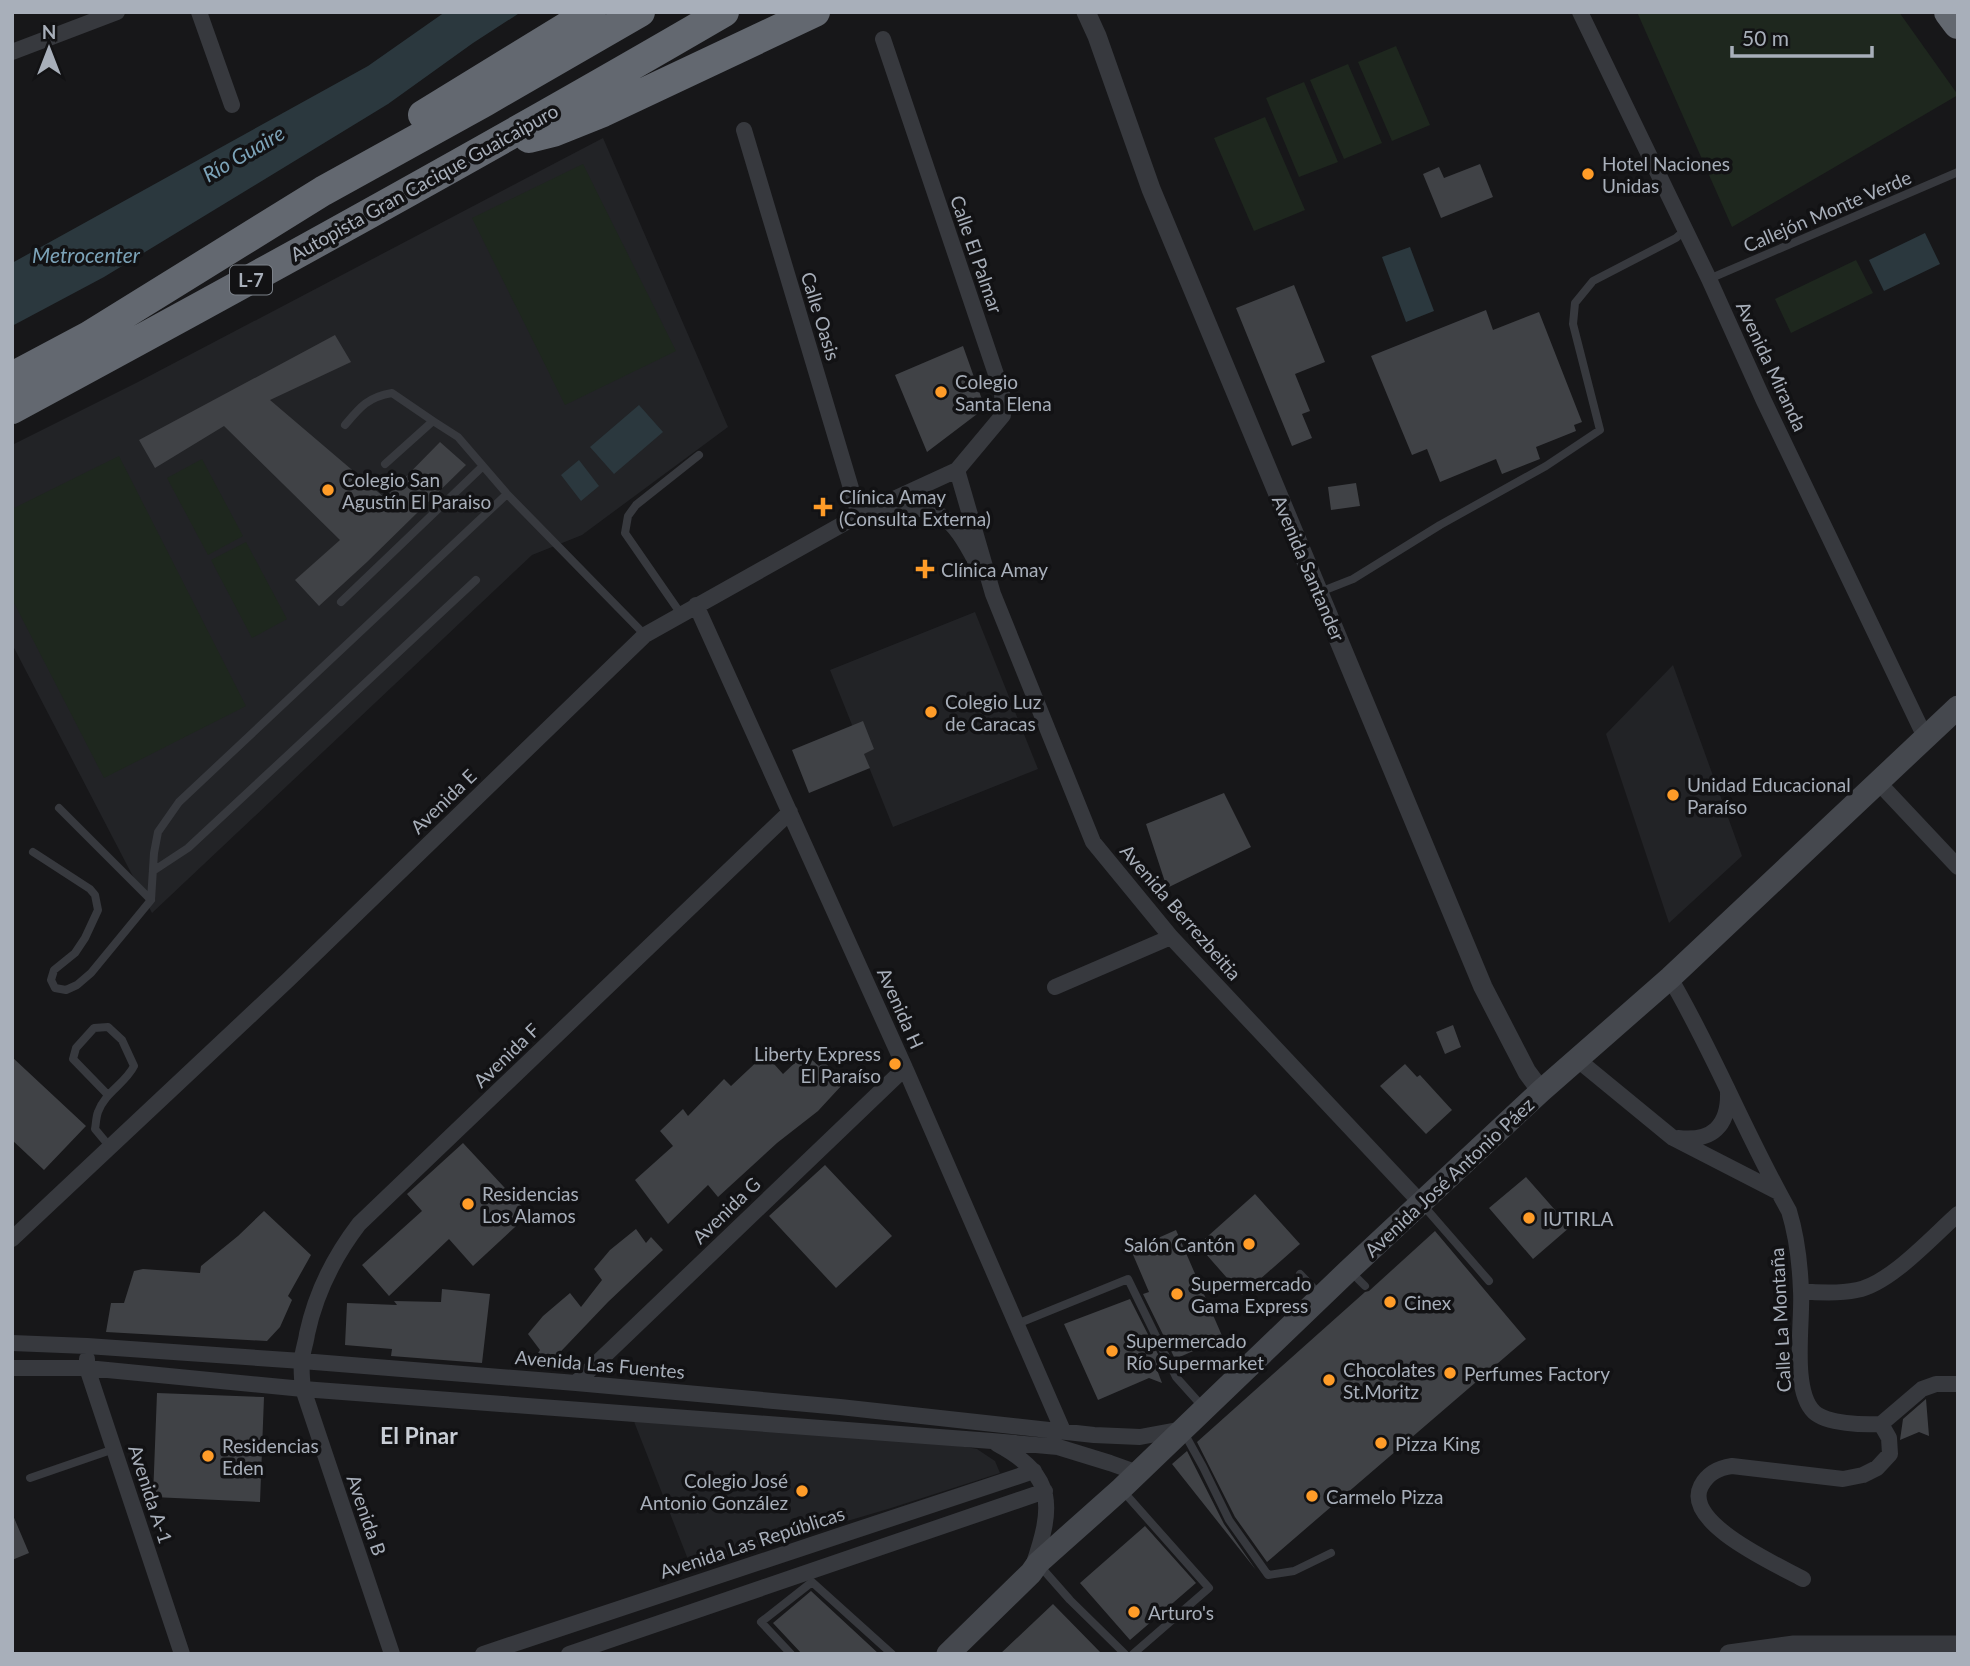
<svg xmlns="http://www.w3.org/2000/svg" width="1970" height="1666" viewBox="0 0 1970 1666" font-family="Lato,sans-serif">
<style>
.built{fill:#222326}
.grass{fill:#1e271e}
.water{fill:#2b383e}
.building{fill:#404246}
.lines{fill:none;stroke-linecap:round;stroke-linejoin:round}
.service{stroke:#37393e;stroke-width:8}
.minor{stroke:#37393e;stroke-width:16}
.tertiary{stroke:#37393e;stroke-width:19}
.secondary{stroke:#45484e;stroke-width:23}
.motorway{stroke:#636870;stroke-width:30}
.poi-dot{fill:#ff9c28;stroke:#121214;stroke-width:2.5}
.labels{text-anchor:middle;dominant-baseline:central;stroke-width:7;stroke-linejoin:round;paint-order:stroke}
.shield{fill:#121214;stroke:#7b8088;stroke-width:2}
.shield-label{font-size:18px;font-weight:bold;fill:#a8afba}
.poi-label{font-size:19px;fill:#a8afba;stroke:#121214;text-anchor:start}
.street-label{font-size:19px;fill:#a8afba;stroke:#121214}
.water-label{font-size:21px;font-style:italic;fill:#7ca3b8;stroke:#121214}
.quarter-label{font-size:23px;font-weight:bold;fill:#c9ced6;stroke:#121214}
</style>
<rect width="100%" height="100%" fill="#171719"/>
<path class="built" d="M603,138L728,427L582,535L532,555L152,913L12,644V445L138,382Z
M975,612L1038,769L893,827L830,670Z
M1673,665L1742,856L1669,923L1606,734Z
M633,1419L928,1440L977,1449L995,1461L1000,1473L888,1509L691,1567Z"/>
<path class="grass" d="M1637,12H1899L1958,95L1732,227Z
M1396,46L1430,125L1392,141L1358,62Z
M1348,64L1382,143L1344,159L1310,80Z
M1304,82L1338,162L1299,177L1266,98Z
M1265,117L1305,210L1254,231L1214,138Z
M583,164L676,351L565,405L472,218Z
M1856,260L1873,293L1791,333L1775,299Z
M119,456L246,706L104,778L12,599V509Z
M202,459L243,536L208,555L167,478Z
M246,542L287,619L252,638L211,560Z"/>
<path class="water" d="M445,12H521L473,43L388,104L104,277L12,326V263L368,66Z
M1925,233L1940,264L1884,291L1869,260Z
M1410,247L1434,311L1406,322L1382,257Z
M639,405L663,432L614,474L590,447Z
M579,460L599,486L581,501L561,475Z"/>
<path class="building" d="M1480,164L1493,197L1441,218L1423,174L1439,167L1444,178Z
M1294,285L1325,362L1295,374L1310,411L1302,414L1312,438L1292,446L1236,308Z
M1486,310L1493,330L1539,312L1582,422L1574,425L1576,431L1536,447L1540,459L1502,474L1496,459L1440,482L1427,449L1412,455L1371,356Z
M335,335L351,362L270,400L385,498L440,442L466,465L367,562L319,606L295,580L340,540L224,426L155,468L139,440Z
M963,346L985,408L927,452L895,375Z
M1356,483L1360,506L1331,510L1328,487Z
M863,721L874,749L864,754L870,768L809,793L792,750Z
M1224,793L1251,847L1167,888L1146,824Z
M1453,1025L1461,1047L1445,1054L1436,1032Z
M765,1054L783,1074L802,1056L808,1062L812,1060L819,1066L825,1062L842,1085L818,1111L777,1143L718,1197L708,1185L668,1224L635,1180L673,1146L660,1131L683,1109L688,1116L724,1079L731,1086Z
M12,1057L86,1126L44,1170L12,1140Z
M1405,1064L1417,1077L1420,1075L1452,1110L1426,1134L1380,1086Z
M463,1143L529,1214L473,1266L449,1239L389,1296L362,1265L422,1211L407,1194Z
M825,1165L892,1236L836,1288L769,1216Z
M1526,1177L1570,1227L1533,1259L1489,1208Z
M1255,1194L1300,1244L1242,1295L1198,1245Z
M264,1211L311,1255L288,1296L292,1300L280,1327L267,1341L106,1332L111,1303H124L134,1271L143,1269L200,1273L201,1266L238,1236Z
M636,1229L646,1243L651,1237L663,1250L608,1302L545,1368L536,1356L540,1350L528,1334L543,1316L570,1293L581,1307L602,1280L594,1269L610,1250Z
M1176,1230L1223,1338L1175,1359L1143,1294L1149,1292L1131,1250Z
M1435,1231L1526,1339L1267,1562L1235,1517L1197,1442L1365,1292L1369,1291Z
M442,1289L490,1294L482,1363L391,1356L392,1349L345,1345L347,1303L397,1305L394,1301L441,1302Z
M1130,1299L1163,1364L1156,1367L1162,1383L1149,1378L1098,1400L1064,1324Z
M157,1393L264,1397L260,1502L153,1497Z
M1926,1399L1929,1436L1919,1432L1900,1440L1903,1419Z
M1187,1451L1224,1524L1256,1570L1172,1464Z
M12,1513L29,1553L12,1560Z
M1145,1526L1196,1583L1130,1640L1080,1583Z
M811,1591L879,1654H802L773,1623Z
M1053,1604L1102,1654H1000Z"/>
<g class="lines">
<path class="service" d="M1709,279L1958,172
M345,425C360,407 368,397 392,393L433,421
M385,464L433,421L458,437L507,494
M1320,592L1353,579L1440,525L1546,466L1600,430L1573,324L1575,303L1593,281L1676,238L1684,231
M341,602L483,466
M681,614L625,533L628,516L636,505L699,455
M59,808L151,900
M33,852L90,889L95,895L98,910L85,938L75,953L54,970L51,980L55,988L66,990L77,985L91,973L151,900L154,853L158,832L179,802L507,494L645,635
M153,871L188,848L476,580
M108,1095L73,1059L76,1048L94,1028L108,1027L122,1040L134,1066C125,1084 105,1092 98,1112C96,1117 96,1124 95,1129L110,1147
M1422,1204L1489,1281
M1351,1272L1365,1286
M1300,1274L1320,1295
M1017,1324L1128,1279L1176,1377L1202,1406
M1183,1431L1203,1467L1229,1520L1268,1575L1294,1571L1331,1553
M30,1478L114,1449
M1122,1490L1209,1588L1133,1654
M1040,1566L1070,1600L1125,1654
M791,1654L761,1622L812,1582L892,1654"/>
<path class="minor" d="M199,12L232,105
M1580,12L1709,279L1763,399L1925,737
M12,52L117,12
M744,130L859,515
M957,470L993,594L1093,842L1171,937L1422,1204
M879,511C938,502 951,514 977,564
M696,605L905,1068L1063,1431
M1878,782L1958,867
M1670,978C1714,1053 1746,1135 1789,1211C1797,1237 1800,1264 1801,1291C1803,1321 1791,1390 1814,1412C1827,1424 1864,1425 1881,1424L1889,1438L1890,1454L1877,1468L1863,1475L1843,1479L1732,1466C1718,1468 1708,1473 1701,1486C1682,1523 1778,1565 1803,1579
M1055,987L1171,937
M1578,1060L1673,1138L1778,1192
M1678,1138C1712,1142 1729,1126 1728,1092
M12,1239L288,980L645,635L859,515L957,470L1003,415L1002,392L883,39
M1801,1291C1820,1293 1838,1294 1857,1290C1890,1284 1932,1237 1958,1214
M12,1343L87,1346L302,1361L576,1383L840,1407L1094,1435L1140,1437L1183,1429
M87,1359V1368L182,1654
M12,1368H87L303,1389L992,1441L1058,1447L1110,1463L1138,1473
M576,1383L905,1068
M1881,1424L1922,1389L1936,1384H1958
M997,1444C1057,1476 1053,1508 1033,1566
M392,1654L303,1389C302,1380 301,1370 302,1361C302,1352 306,1343 307,1334C316,1292 333,1258 359,1224L790,812
M483,1654L1034,1471
M569,1654L1045,1491"/>
<path class="tertiary" d="M1086,12L1097,36L1151,189L1483,987L1527,1072L1541,1091
M1729,1654L1794,1645H1958"/>
<path class="secondary" d="M948,1654L1031,1573L1038,1563L1121,1489L1349,1270L1541,1091L1670,978L1958,707"/>
<path class="motorway" d="M1949,12L1958,24
M423,115L591,12
M529,138L553,132L603,112L815,12
M12,377L89,336L323,191L484,102L640,12
M12,409C251,280 489,149 724,12"/>
</g>
<g class="poi-dot">
<circle cx="1588" cy="174" r="7"/>
<circle cx="941" cy="392" r="7"/>
<circle cx="328" cy="490" r="7"/>
<path d="M819.5 496.5h7v7h7v7h-7v7h-7v-7h-7v-7h7z"/>
<path d="M921.5 558.5h7v7h7v7h-7v7h-7v-7h-7v-7h7z"/>
<circle cx="931" cy="712" r="7"/>
<circle cx="1673" cy="795" r="7"/>
<circle cx="895" cy="1064" r="7"/>
<circle cx="468" cy="1204" r="7"/>
<circle cx="1529" cy="1218" r="7"/>
<circle cx="1249" cy="1244" r="7"/>
<circle cx="1177" cy="1294" r="7"/>
<circle cx="1390" cy="1302" r="7"/>
<circle cx="1112" cy="1351" r="7"/>
<circle cx="1450" cy="1373" r="7"/>
<circle cx="1329" cy="1380" r="7"/>
<circle cx="1381" cy="1443" r="7"/>
<circle cx="208" cy="1456" r="7"/>
<circle cx="802" cy="1491" r="7"/>
<circle cx="1312" cy="1496" r="7"/>
<circle cx="1134" cy="1612" r="7"/>
</g>
<g class="labels">
<rect class="shield" x="230" y="265.5" width="42" height="29" rx="5"/>
<g class="shield-label">
<text x="251" y="280">L-7</text>
</g>
<g class="poi-label">
<text x="1602" y="163">Hotel Naciones<tspan x="1602" dy="22">Unidas</tspan></text>
<text x="955" y="381">Colegio<tspan x="955" dy="22">Santa Elena</tspan></text>
<text x="342" y="479">Colegio San<tspan x="342" dy="22">Agustín El Paraiso</tspan></text>
<text x="839" y="496">Clínica Amay<tspan x="839" dy="22">(Consulta Externa)</tspan></text>
<text x="941" y="569">Clínica Amay</text>
<text x="945" y="701">Colegio Luz<tspan x="945" dy="22">de Caracas</tspan></text>
<text x="1687" y="784">Unidad Educacional<tspan x="1687" dy="22">Paraíso</tspan></text>
<text x="881" y="1053" text-anchor="end">Liberty Express<tspan x="881" dy="22">El Paraíso</tspan></text>
<text x="482" y="1193">Residencias<tspan x="482" dy="22">Los Alamos</tspan></text>
<text x="1543" y="1218">IUTIRLA</text>
<text x="1235" y="1244" text-anchor="end">Salón Cantón</text>
<text x="1191" y="1283">Supermercado<tspan x="1191" dy="22">Gama Express</tspan></text>
<text x="1404" y="1302">Cinex</text>
<text x="1126" y="1340">Supermercado<tspan x="1126" dy="22">Río Supermarket</tspan></text>
<text x="1343" y="1369">Chocolates<tspan x="1343" dy="22">St.Moritz</tspan></text>
<text x="1464" y="1373">Perfumes Factory</text>
<text x="1395" y="1443">Pizza King</text>
<text x="222" y="1445">Residencias<tspan x="222" dy="22">Eden</tspan></text>
<text x="788" y="1480" text-anchor="end">Colegio José<tspan x="788" dy="22">Antonio González</tspan></text>
<text x="1326" y="1496">Carmelo Pizza</text>
<text x="1148" y="1612">Arturo's</text>
</g>
<g class="street-label">
<text transform="translate(424 182) rotate(-29)">Autopista Gran Cacique Guaicaipuro</text>
<text transform="translate(1827 211) rotate(-23)">Callejón Monte Verde</text>
<text transform="translate(977 254) rotate(71)">Calle El Palmar</text>
<text transform="translate(821 316) rotate(73)">Calle Oasis</text>
<text transform="translate(1772 366) rotate(65)">Avenida Miranda</text>
<text transform="translate(1309 568) rotate(67)">Avenida Santander</text>
<text transform="translate(443 801) rotate(-44)">Avenida E</text>
<text transform="translate(1181 912) rotate(49)">Avenida Berrezbeitia</text>
<text transform="translate(901 1008) rotate(66)">Avenida H</text>
<text transform="translate(506 1055) rotate(-44)">Avenida F</text>
<text transform="translate(1449 1177) rotate(-43)">Avenida José Antonio Páez</text>
<text transform="translate(726 1210) rotate(-44)">Avenida G</text>
<text transform="translate(1780 1320) rotate(-93)">Calle La Montaña</text>
<text transform="translate(600 1364) rotate(5)">Avenida Las Fuentes</text>
<text transform="translate(151 1494) rotate(72)">Avenida A-1</text>
<text transform="translate(367 1515) rotate(71)">Avenida B</text>
<text transform="translate(752 1542) rotate(-18)">Avenida Las Repúblicas</text>
</g>
<g class="water-label">
<text transform="translate(243 153) rotate(-30)">Río Guaire</text>
<text x="86" y="254">Metrocenter</text>
</g>
<g class="quarter-label">
<text x="419" y="1435">El Pinar</text>
</g>
</g>
<rect width="1970" height="1666" fill="none" stroke="#a8afba" stroke-width="28"/>
<g transform="translate(49 49)" stroke="#121214" stroke-width="5" paint-order="stroke">
<path d="M0-5L12 26L0 18L-12 26Z" fill="#a8afba"/>
<text y="-10" font-size="19" font-weight="bold" text-anchor="middle" fill="#a8afba">N</text>
</g>
<path d="M1732 46v10h140v-10" fill="none" stroke="#a8afba" stroke-width="3.5"/>
<text x="1742" y="46" font-size="21" fill="#a8afba" stroke="#121214" stroke-width="5" paint-order="stroke">50 m</text>
</svg>
